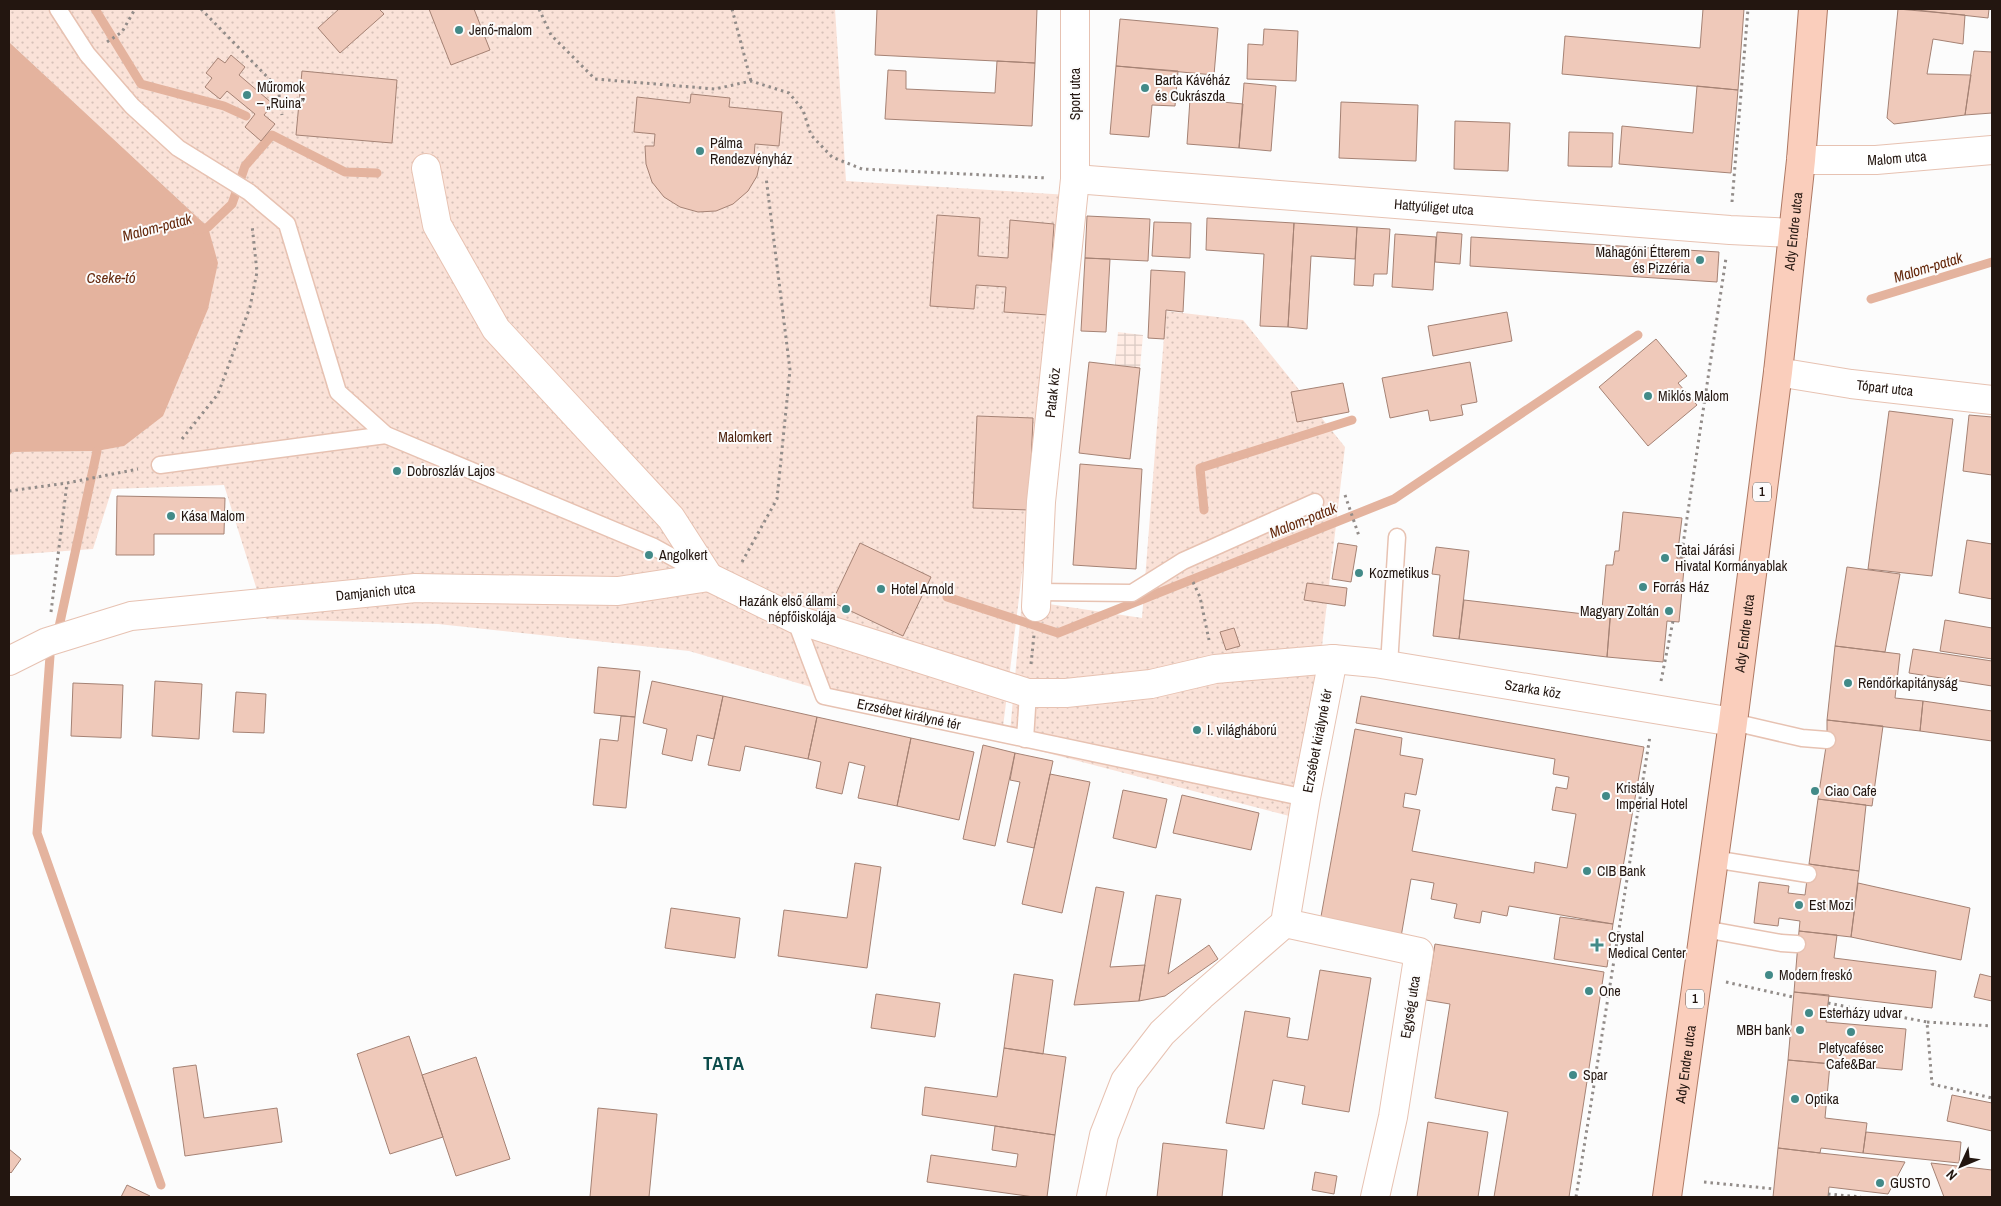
<svg xmlns="http://www.w3.org/2000/svg" width="2001" height="1206" viewBox="0 0 2001 1206" font-family="'Archivo Narrow',sans-serif">
<style>
.industrial{fill:url(#industrial-grid)}
.park{fill:url(#park-dots)}
.water{fill:#e4b39e}
.lines{fill:none;stroke-linecap:round;stroke-linejoin:round}
.stream{stroke:#e4b39e;stroke-width:9}
.building{fill:#efc9ba;stroke:#a58274}
.lane-casing{stroke:#e7c2b2;stroke-width:19}
.street-casing{stroke:#e7c2b2;stroke-width:30}
.primary-casing{stroke:#ad7863;stroke-width:30}
.path{stroke:#928c89;stroke-width:3;stroke-dasharray:2.5 4;stroke-linecap:butt}
.lane{stroke:#fff;stroke-width:16}
.street{stroke:#fff;stroke-width:28}
.primary{stroke:#facebc;stroke-width:28}
.poi-dot{fill:#428a88;stroke:#fcfcfc;stroke-width:2}
.labels{text-anchor:middle;dominant-baseline:central;stroke-width:4;stroke-linejoin:round;paint-order:stroke}
.shield{fill:#fcfcfc;stroke:#645b57;stroke-width:1}
.shield-label{font-size:12px;font-weight:bold;fill:#231610}
.poi-label{font-size:14px;fill:#231610;stroke:#fcfcfc;text-anchor:start}
.street-label{font-size:14px;fill:#231610;stroke:#fcfcfc}
.park-label{font-size:14px;fill:#4b1e09;stroke:#fcfcfc}
.water-label{font-size:15px;font-style:italic;fill:#662a0e;stroke:#fcfcfc}
.district-label{font-size:19px;font-weight:bold;letter-spacing:1px;fill:#0b4b4a;stroke:#fcfcfc}
</style>
<defs>
<pattern id="industrial-grid" width="8" height="8" patternUnits="userSpaceOnUse" patternTransform="scale(1.25)"><rect width="8" height="8" fill="#ffece4"/><path d="M0 4h8M4 0v8" fill="none" stroke="#dacac3"/></pattern>
<pattern id="park-dots" width="8" height="8" patternUnits="userSpaceOnUse" patternTransform="scale(1.25)"><rect width="8" height="8" fill="#fae2d8"/><path d="M2 2h.1M6 6h.1" fill="none" stroke="#d6c1b8" stroke-width="1.8" stroke-linecap="round"/></pattern>
</defs>
<rect width="100%" height="100%" fill="#fcfcfc"/>
<path class="industrial" d="M1118,332L1143,335L1140,368L1115,365Z"/>
<path class="park" d="M9,9H835L846,181L1069,195L1001,743L689,651L438,624L266,619L224,485L112,489L93,549L9,555V456L13,452L97,451L123,446L208,227L9,42Z
M1166,311L1243,320L1345,447L1319,672L1293,817L1009,743L1022,600L1142,618Z"/>
<path class="water" d="M9,42L208,227L218,263L208,309L163,416L124,446L97,451L13,452L9,456Z"/>
<g class="lines">
<path class="stream" d="M95,9L141,84L224,106L246,116
M197,230L208,227L232,204L245,166L272,135L345,172L377,173
M1871,299L1992,262
M1204,510L1200,468L1352,420
M947,597L1058,633L1394,499L1638,335
M59,627L97,451
M50,656L37,833L161,1185"/>
</g>
<path class="building" d="M339,9H379L384,14L340,53L318,28Z
M429,9H474L490,50L451,65Z
M877,9H1037L1035,63L875,55Z
M1703,9H1744L1738,90L1562,74L1565,36L1700,48Z
M1898,9L1965,15L1963,44L1933,39L1927,74L1971,75L1965,115L1894,124L1887,118Z
M1908,9H1989L1988,18Z
M1120,19L1218,28L1214,75L1116,66Z
M1264,29L1298,31L1296,81L1247,79L1248,44L1263,45Z
M1974,51L1992,52V113L1965,115Z
M231,55L245,67L239,75L273,104L264,115L275,124L261,141L245,127L255,114L227,91L220,99L205,87L212,78L206,73L218,58L225,63Z
M997,61L1035,63L1032,126L885,119L888,70L906,71V89L995,93Z
M1116,66L1178,71L1175,106L1152,105L1149,137L1110,134Z
M302,71L397,80L392,143L296,135Z
M1244,83L1276,86L1271,151L1239,148Z
M1697,86L1738,90L1731,173L1619,164L1622,126L1693,133Z
M691,94L730,98L729,107L782,112L779,146L755,144L754,156L761,157L757,176L748,191L733,204L716,211L698,212L680,207L664,197L652,182L646,164L645,146H654L655,134L634,132L637,97L690,103Z
M1190,99L1243,104L1239,148L1187,144Z
M1341,102L1418,105L1416,161L1339,158Z
M1455,121L1510,123L1508,171L1454,169Z
M1569,132L1613,133L1612,167L1568,166Z
M937,215L980,218L978,256L1008,258L1010,220L1054,224L1048,315L1004,312L1006,287L976,285L974,309L930,306Z
M1087,216L1150,219L1148,261L1085,258Z
M1207,218L1294,223L1288,327L1260,326L1264,254L1206,250Z
M1154,222L1191,223L1190,258L1152,256Z
M1294,223L1357,227L1355,259L1311,256L1307,329L1288,327Z
M1357,227L1390,229L1387,274H1374L1373,286L1354,285Z
M1437,232L1462,234L1460,264L1435,262Z
M1395,234L1436,237L1433,290L1392,287Z
M1471,237L1719,252L1717,282L1470,266Z
M1085,258L1110,259L1106,332L1081,331Z
M1151,270L1185,272L1183,312L1166,310L1164,339L1148,338Z
M1507,312L1512,341L1433,356L1428,326Z
M1656,339L1687,376L1678,383L1697,405L1648,446L1599,387Z
M1089,362L1140,368L1130,459L1079,453Z
M1470,362L1477,402L1461,405L1463,415L1430,421L1428,410L1390,418L1382,378Z
M1343,383L1349,412L1297,422L1291,392Z
M1889,411L1953,419L1932,576L1868,569Z
M1969,415L1992,417V475L1963,471Z
M977,416L1033,418L1029,510L973,508Z
M1080,464L1142,469L1136,569L1073,565Z
M117,496L225,498L224,534H154V555H116Z
M1623,512L1682,518L1677,558H1685L1679,622L1667,621L1663,662L1607,657L1611,610L1602,609L1606,565H1613L1615,551H1619Z
M1967,540L1992,544V599L1959,593Z
M860,543L931,577L903,636L832,602Z
M1338,543L1357,546L1351,582L1332,579Z
M1436,547L1469,551L1459,639L1433,636L1440,575L1432,574Z
M1847,567L1900,574L1885,652L1835,646Z
M1307,583L1347,588L1345,606L1304,600Z
M1464,600L1610,617L1607,657L1459,639Z
M1945,620L1992,628V659L1940,651Z
M1234,628L1240,646L1226,650L1220,632Z
M1835,646L1900,654L1895,698L1923,701L1920,731L1827,720Z
M1913,649L1992,661V686L1909,673Z
M598,667L640,671L635,717L594,713Z
M155,681L202,684L199,739L152,736Z
M652,681L723,696L714,739L697,735L692,761L662,754L667,729L643,723Z
M73,683L123,685L121,738L71,736Z
M236,692L266,694L264,733L233,732Z
M723,696L817,717L808,759L745,746L740,771L708,765Z
M1361,696L1644,747L1613,924L1509,906L1507,916L1482,911L1480,923L1454,918L1457,904L1431,899L1434,883L1411,879L1401,937L1320,922L1355,729L1402,738L1400,755L1423,759L1416,795L1405,793L1403,807L1420,810L1412,851L1534,873L1535,862L1567,868L1576,814L1552,810L1556,787L1567,789L1569,777L1553,774L1555,759L1356,723Z
M1923,701L1992,711V741L1920,731Z
M621,716L635,717L626,808L593,805L600,739L618,741Z
M817,717L911,738L897,806L858,798L865,766L849,762L842,794L816,788L821,762L808,759Z
M1827,720L1883,726L1872,806L1818,799L1827,740Z
M911,738L974,752L959,820L897,806Z
M983,745L1015,753L995,846L963,839Z
M1015,753L1053,761L1034,848L1007,842L1020,782L1010,780Z
M1050,774L1090,782L1062,913L1022,904Z
M1123,790L1167,799L1156,848L1113,838Z
M1182,795L1259,813L1251,850L1173,833Z
M1818,799L1866,805L1859,871L1809,864Z
M855,863L881,867L867,968L778,956L784,910L847,918Z
M1809,864L1859,871L1851,937L1799,931L1800,921L1779,918L1778,926L1754,923L1759,882L1789,886L1788,893L1805,895Z
M1858,883L1970,908L1961,960L1851,937Z
M1096,887L1124,892L1110,967L1145,965L1139,1001L1074,1005Z
M1156,895L1181,899L1168,974L1209,945L1218,959L1165,996L1139,1001Z
M671,908L740,918L735,958L665,948Z
M1560,917L1613,924L1607,967L1554,959Z
M1799,931L1837,935L1834,958L1936,971L1932,1008L1794,992Z
M1435,944L1604,972L1569,1197H1494L1508,1112L1435,1098L1450,1004L1426,1000Z
M1320,970L1371,978L1349,1112L1302,1104L1305,1086L1273,1080L1264,1129L1226,1123L1245,1011L1290,1018L1287,1037L1308,1040Z
M1014,974L1053,980L1043,1054L1004,1048Z
M1980,974L1992,977V1001L1974,997Z
M1794,992L1829,995L1826,1022L1906,1029L1902,1070L1788,1060Z
M876,994L940,1003L935,1037L871,1028Z
M409,1036L443,1137L390,1154L357,1054Z
M1004,1048L1066,1057L1055,1135L922,1115L925,1087L997,1097Z
M476,1057L510,1159L456,1176L422,1075Z
M1788,1060L1830,1064L1825,1118L1867,1123L1863,1153L1821,1148L1820,1153L1778,1148Z
M196,1065L204,1118L277,1108L282,1142L185,1156L173,1068Z
M1952,1095L1992,1103V1131L1947,1121Z
M598,1108L657,1114L649,1197H590Z
M1428,1122L1488,1132L1478,1197H1417Z
M995,1126L1055,1135L1047,1197H1034L927,1182L931,1155L1016,1167L1018,1154L992,1150Z
M1866,1132L1961,1142L1959,1163L1863,1153Z
M1163,1143L1227,1150L1222,1197H1157Z
M1778,1148L1820,1153L1905,1162L1888,1194L1829,1187L1828,1197H1773Z
M9,1149L21,1159L11,1173L9,1171Z
M1931,1163L1992,1170V1197H1944Z
M1315,1172L1337,1176L1334,1194L1312,1190Z
M127,1185L150,1196V1197H121Z"/>
<g class="lines">
<defs>
<g id="lane">
<path d="M58,9L87,54L132,106L178,148L249,192L287,224L338,392L386,435L654,547L703,574"/>
<path d="M160,465L386,435"/>
<path d="M1036,592L1132,593L1183,561L1315,502"/>
<path id="s1" d="M795,619L824,696L1306,798"/>
<path d="M1389,665L1397,537"/>
<path d="M1733,722L1802,738L1827,740"/>
<path d="M1025,739L1028,693"/>
<path d="M1713,859L1808,874"/>
<path d="M1704,929L1781,943L1797,944"/>
</g>
<g id="street">
<path id="s2" d="M1801,160H1876L1992,150"/>
<path d="M426,168L437,225L496,329L671,518L709,577"/>
<path id="s3" d="M1075,179L1730,230L1793,233"/>
<path id="s4" d="M1778,372L1851,384L1992,400"/>
<path id="s5" d="M709,577L795,619L1028,693H1066L1151,684L1215,669L1333,659L1375,663L1733,722"/>
<path id="s6" d="M1036,607L1041,502L1075,179V9"/>
<path id="s7" d="M9,661L47,642L131,616L415,588L618,591L709,577"/>
<path d="M1285,923L1419,952L1393,1117L1375,1197"/>
<path id="s8" d="M1091,1197L1104,1135L1125,1081L1162,1033L1201,996L1285,923L1306,798L1333,659"/>
</g>
<g id="primary">
<path id="s9" d="M1667,1197L1733,722L1778,372L1801,160L1813,9"/>
</g>
</defs>
<use href="#lane" class="lane-casing"/>
<use href="#street" class="street-casing"/>
<use href="#primary" class="primary-casing"/>
<path class="path" d="M201,9L278,88L282,115
M539,9L551,35L595,79L715,89L751,81L789,93L803,110L811,135L832,157L862,169L1047,178
M732,9L751,81
M107,42L122,32L135,9
M1732,202L1748,9
M182,439L218,394L250,307L257,272L252,225
M9,491L67,483L138,469
M1345,495L1359,536
M1681,558L1726,258
M742,562L777,499L790,370L766,177
M1193,582L1200,597L1209,640
M51,612L67,483
M1031,664L1034,635
M1661,681L1673,621
M1726,982L1793,997
M1828,1003L1927,1022L1932,1084L1992,1098
M1927,1022L1992,1026
M1704,1182L1775,1189
M1828,1194L1861,1197
M1576,1197L1650,736"/>
<use href="#lane" class="lane"/>
<use href="#street" class="street"/>
<use href="#primary" class="primary"/>
</g>
<g class="poi-dot">
<circle cx="459" cy="30" r="5"/>
<circle cx="1145" cy="88" r="5"/>
<circle cx="247" cy="95" r="5"/>
<circle cx="700" cy="151" r="5"/>
<circle cx="1700" cy="260" r="5"/>
<circle cx="1648" cy="396" r="5"/>
<circle cx="397" cy="471" r="5"/>
<circle cx="171" cy="516" r="5"/>
<circle cx="649" cy="555" r="5"/>
<circle cx="1665" cy="558" r="5"/>
<circle cx="1359" cy="573" r="5"/>
<circle cx="1643" cy="587" r="5"/>
<circle cx="881" cy="589" r="5"/>
<circle cx="846" cy="609" r="5"/>
<circle cx="1669" cy="611" r="5"/>
<circle cx="1848" cy="683" r="5"/>
<circle cx="1197" cy="730" r="5"/>
<circle cx="1815" cy="791" r="5"/>
<circle cx="1606" cy="796" r="5"/>
<circle cx="1587" cy="871" r="5"/>
<circle cx="1799" cy="905" r="5"/>
<path d="M1594.5 937.5h5v5h5v5h-5v5h-5v-5h-5v-5h5z"/>
<circle cx="1769" cy="975" r="5"/>
<circle cx="1589" cy="991" r="5"/>
<circle cx="1809" cy="1013" r="5"/>
<circle cx="1800" cy="1030" r="5"/>
<circle cx="1851" cy="1032" r="5"/>
<circle cx="1573" cy="1075" r="5"/>
<circle cx="1795" cy="1099" r="5"/>
<circle cx="1880" cy="1183" r="5"/>
</g>
<g class="labels">
<g class="shield">
<rect x="1753" y="482.5" width="18" height="19" rx="4"/>
<rect x="1686" y="989.5" width="18" height="19" rx="4"/>
</g>
<g class="shield-label">
<text x="1762" y="492">1</text>
<text x="1695" y="999">1</text>
</g>
<g class="poi-label">
<text x="469" y="30">Jenő-malom</text>
<text x="1155" y="80">Barta Kávéház<tspan x="1155" dy="16">és Cukrászda</tspan></text>
<text x="257" y="87">Műromok<tspan x="257" dy="16">– „Ruina”</tspan></text>
<text x="710" y="143">Pálma<tspan x="710" dy="16">Rendezvényház</tspan></text>
<text x="1690" y="252" text-anchor="end">Mahagóni Étterem<tspan x="1690" dy="16">és Pizzéria</tspan></text>
<text x="1658" y="396">Miklós Malom</text>
<text x="407" y="471">Dobroszláv Lajos</text>
<text x="181" y="516">Kása Malom</text>
<text x="1675" y="550">Tatai Járási<tspan x="1675" dy="16">Hivatal Kormányablak</tspan></text>
<text x="659" y="555">Angolkert</text>
<text x="1369" y="573">Kozmetikus</text>
<text x="1653" y="587">Forrás Ház</text>
<text x="891" y="589">Hotel Arnold</text>
<text x="836" y="601" text-anchor="end">Hazánk első állami<tspan x="836" dy="16">népfőiskolája</tspan></text>
<text x="1659" y="611" text-anchor="end">Magyary Zoltán</text>
<text x="1858" y="683">Rendőrkapitányság</text>
<text x="1207" y="730">I. világháború</text>
<text x="1616" y="788">Kristály<tspan x="1616" dy="16">Imperial Hotel</tspan></text>
<text x="1825" y="791">Ciao Cafe</text>
<text x="1597" y="871">CIB Bank</text>
<text x="1809" y="905">Est Mozi</text>
<text x="1608" y="937">Crystal<tspan x="1608" dy="16">Medical Center</tspan></text>
<text x="1779" y="975">Modern freskó</text>
<text x="1599" y="991">One</text>
<text x="1819" y="1013">Esterházy udvar</text>
<text x="1790" y="1030" text-anchor="end">MBH bank</text>
<text x="1851" y="1048" text-anchor="middle">Pletycafésec<tspan x="1851" dy="16">Cafe&amp;Bar</tspan></text>
<text x="1583" y="1075">Spar</text>
<text x="1805" y="1099">Optika</text>
<text x="1890" y="1183">GUSTO</text>
</g>
<g class="street-label">
<text transform="translate(1075 94) rotate(-90)">Sport utca</text>
<text stroke="none"><textPath href="#s2" startOffset="96">Malom utca</textPath></text>
<text stroke="none"><textPath href="#s3" startOffset="360">Hattyúliget utca</textPath></text>
<text stroke="none"><textPath href="#s9" startOffset="974">Ady Endre utca</textPath></text>
<text stroke="none"><textPath href="#s4" startOffset="108">Tópart utca</textPath></text>
<text stroke="none"><textPath href="#s6" startOffset="215">Patak köz</textPath></text>
<text stroke="none"><textPath href="#s7" startOffset="376">Damjanich utca</textPath></text>
<text stroke="none"><textPath href="#s9" startOffset="569">Ady Endre utca</textPath></text>
<text stroke="none"><textPath href="#s5" startOffset="850">Szarka köz</textPath></text>
<text stroke="none"><textPath href="#s1" startOffset="169">Erzsébet királyné tér</textPath></text>
<text stroke="none"><textPath href="#s8" startOffset="532">Erzsébet királyné tér</textPath></text>
<text transform="translate(1410 1007) rotate(-81)">Egység utca</text>
<text stroke="none"><textPath href="#s9" startOffset="134">Ady Endre utca</textPath></text>
</g>
<g class="park-label">
<text x="745" y="437">Malomkert</text>
</g>
<g class="water-label">
<text transform="translate(157 227) rotate(-15)">Malom-patak</text>
<text transform="translate(1928 267) rotate(-17)">Malom-patak</text>
<text x="111" y="277">Cseke-tó</text>
<text transform="translate(1303 520) rotate(-22)">Malom-patak</text>
</g>
<g class="district-label">
<text x="724" y="1063">TATA</text>
</g>
</g>
<rect width="2001" height="1206" fill="none" stroke="#231610" stroke-width="20"/>
<g transform="translate(1961 1166) rotate(226)" stroke="#fcfcfc" stroke-width="4" paint-order="stroke">
<path d="M0-4L9 19L0 12L-9 19Z" fill="#231610"/>
<text y="-8" font-size="14" font-weight="bold" text-anchor="middle" fill="#231610">N</text>
</g>
</svg>
